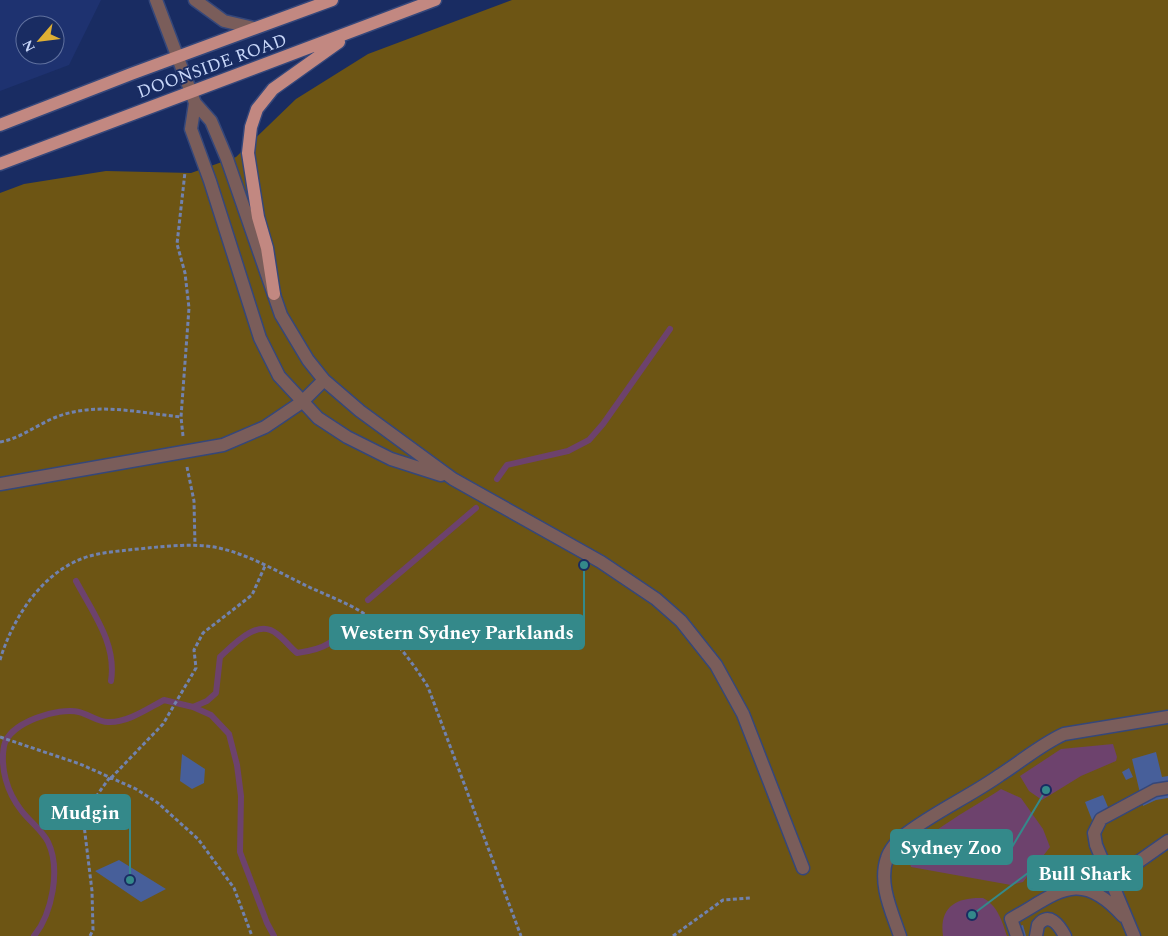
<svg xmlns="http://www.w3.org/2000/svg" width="1168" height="936" viewBox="0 0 1168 936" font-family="Spectral,serif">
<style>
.built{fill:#1e3270;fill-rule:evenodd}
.green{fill:#6d5514}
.water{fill:#6d426d}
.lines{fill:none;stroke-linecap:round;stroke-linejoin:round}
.stream{stroke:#6d426d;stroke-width:6}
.building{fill:#475f9a}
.minor-casing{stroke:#35477a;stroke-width:15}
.major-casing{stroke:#35477a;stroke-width:15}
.path{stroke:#7182ae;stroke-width:3;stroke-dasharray:4 2.5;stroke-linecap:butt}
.minor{stroke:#7a5d5a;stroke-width:12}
.major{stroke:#c28881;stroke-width:12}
.labels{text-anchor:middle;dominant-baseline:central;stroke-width:4;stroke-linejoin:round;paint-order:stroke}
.street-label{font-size:18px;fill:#c7d6f8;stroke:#192c62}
.leader{fill:none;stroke:#34898a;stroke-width:2}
.callout-dot{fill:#34898a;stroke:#192c62;stroke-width:2}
.callout{fill:#34898a;stroke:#34898a;stroke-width:2}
.callout-label{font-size:19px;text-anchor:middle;font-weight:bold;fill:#fff}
</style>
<rect width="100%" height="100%" fill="#192c62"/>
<path class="built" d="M0,0H101L69,65L0,91ZM25,25H55V55H25Z"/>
<path class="green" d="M512,0H1168V936H0V193L24,184L106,171L191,173L236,157L296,99L368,54Z"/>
<path class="water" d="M1113,744L1117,757L1116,761L1081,776L1042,800L1029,791L1020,776L1061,749Z
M1001,789L1021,798L1043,829L1050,847L1023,882L1011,885L911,867C910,863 909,860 911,856C921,834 980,804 1001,789Z
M983,898C998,906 1002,921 1007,936H943C939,907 956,897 983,898Z"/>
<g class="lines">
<path class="stream" d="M497,479L507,465L568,451L589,440L603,424L670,329
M76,581C93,613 117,644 111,681
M368,600L476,508
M193,707L207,701L216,693L220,657C233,645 258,617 277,634C284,639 290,647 297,653C326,649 334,643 351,620
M34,936C52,914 61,869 48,842C42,830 29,821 21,810C7,792 0,768 4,746C9,722 59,707 79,712C88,714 98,722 108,722C127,723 147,709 164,700L193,707L211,715L229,734L237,765L241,796L240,852L267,923L274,936"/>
</g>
<path class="building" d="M1156,752L1162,777L1168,776V798L1156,800L1143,806L1132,759Z
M182,754L205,769L204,783L192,789L180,781Z
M1129,768L1133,777L1126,780L1122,772Z
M1103,795L1110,812L1092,820L1085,802Z
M119,860L166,889L141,902L95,871Z
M1023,925L1026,936H1014L1012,928Z"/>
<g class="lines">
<defs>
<path id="minor" d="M156,0L195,103L211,121L227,159L281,315L308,360L324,380L360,411L453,479L601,562L656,599L681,621L716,665L743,714L803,868
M195,0L224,21L254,28
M195,103L191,129L210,181L260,338L279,376L318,418L347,437L391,459L441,475
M0,484L223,445L265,427L302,402L324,380
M1111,881L1168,841
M900,936C892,912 878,884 887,858C889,851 897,841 902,837C932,813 969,797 1000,775C1022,761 1040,745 1064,734L1168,717
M1017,936L1011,919C1058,893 1079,867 1123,916
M1036,936L1038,925C1049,911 1059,925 1065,936
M1134,936L1096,845L1094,833L1101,819L1155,790L1168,788"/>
<path id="major" d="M0,125L131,74L332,0
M0,164L435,0
M274,294L267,248L258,217L248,153L251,127L257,109L273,89L339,42"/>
</defs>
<use href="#minor" class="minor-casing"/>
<use href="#major" class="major-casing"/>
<path class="path" d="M183,436L181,417L189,308L185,273L177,244L185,172
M0,442C22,438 39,423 59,416C98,402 141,413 181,417
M187,467L194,501L195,546
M0,660C14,614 47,564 98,554C114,551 130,550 147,548C170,546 196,543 219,548C250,555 280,573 309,587C326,595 345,602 360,611C388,629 411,660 428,687L521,936
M0,737L80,764L136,789L158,803L198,839L234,888L252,936
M111,778L163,724L196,668L194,650L203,633L252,595L265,566
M90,936L93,930L92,891L84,825L93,801L110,777
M673,936L723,900L750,898"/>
<use href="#minor" class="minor"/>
<use href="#major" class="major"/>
</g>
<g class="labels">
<g class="street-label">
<text transform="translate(212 66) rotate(-20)">DOONSIDE ROAD</text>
</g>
</g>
<path class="leader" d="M584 565L584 632M130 880L130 812M1046 790L1012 847M972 915L1028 873"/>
<g class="callout-dot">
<circle cx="584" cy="565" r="5"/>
<circle cx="130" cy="880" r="5"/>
<circle cx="1046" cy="790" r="5"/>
<circle cx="972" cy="915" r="5"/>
</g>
<g class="callout">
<rect x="330" y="615" width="254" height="34" rx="5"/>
<rect x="40" y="795" width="90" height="34" rx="5"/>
<rect x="891" y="830" width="121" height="34" rx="5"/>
<rect x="1028" y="856" width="114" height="34" rx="5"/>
</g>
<g class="callout-label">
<text x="457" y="639">Western Sydney Parklands</text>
<text x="85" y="819">Mudgin</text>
<text x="951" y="854">Sydney Zoo</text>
<text x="1085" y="880">Bull Shark</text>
</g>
<g transform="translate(40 40) rotate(242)"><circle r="24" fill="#192c62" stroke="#5f709e"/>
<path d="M0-4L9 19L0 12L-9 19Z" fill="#dfb034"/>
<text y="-8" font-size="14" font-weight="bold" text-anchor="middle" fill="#c7d6f8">N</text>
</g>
</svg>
